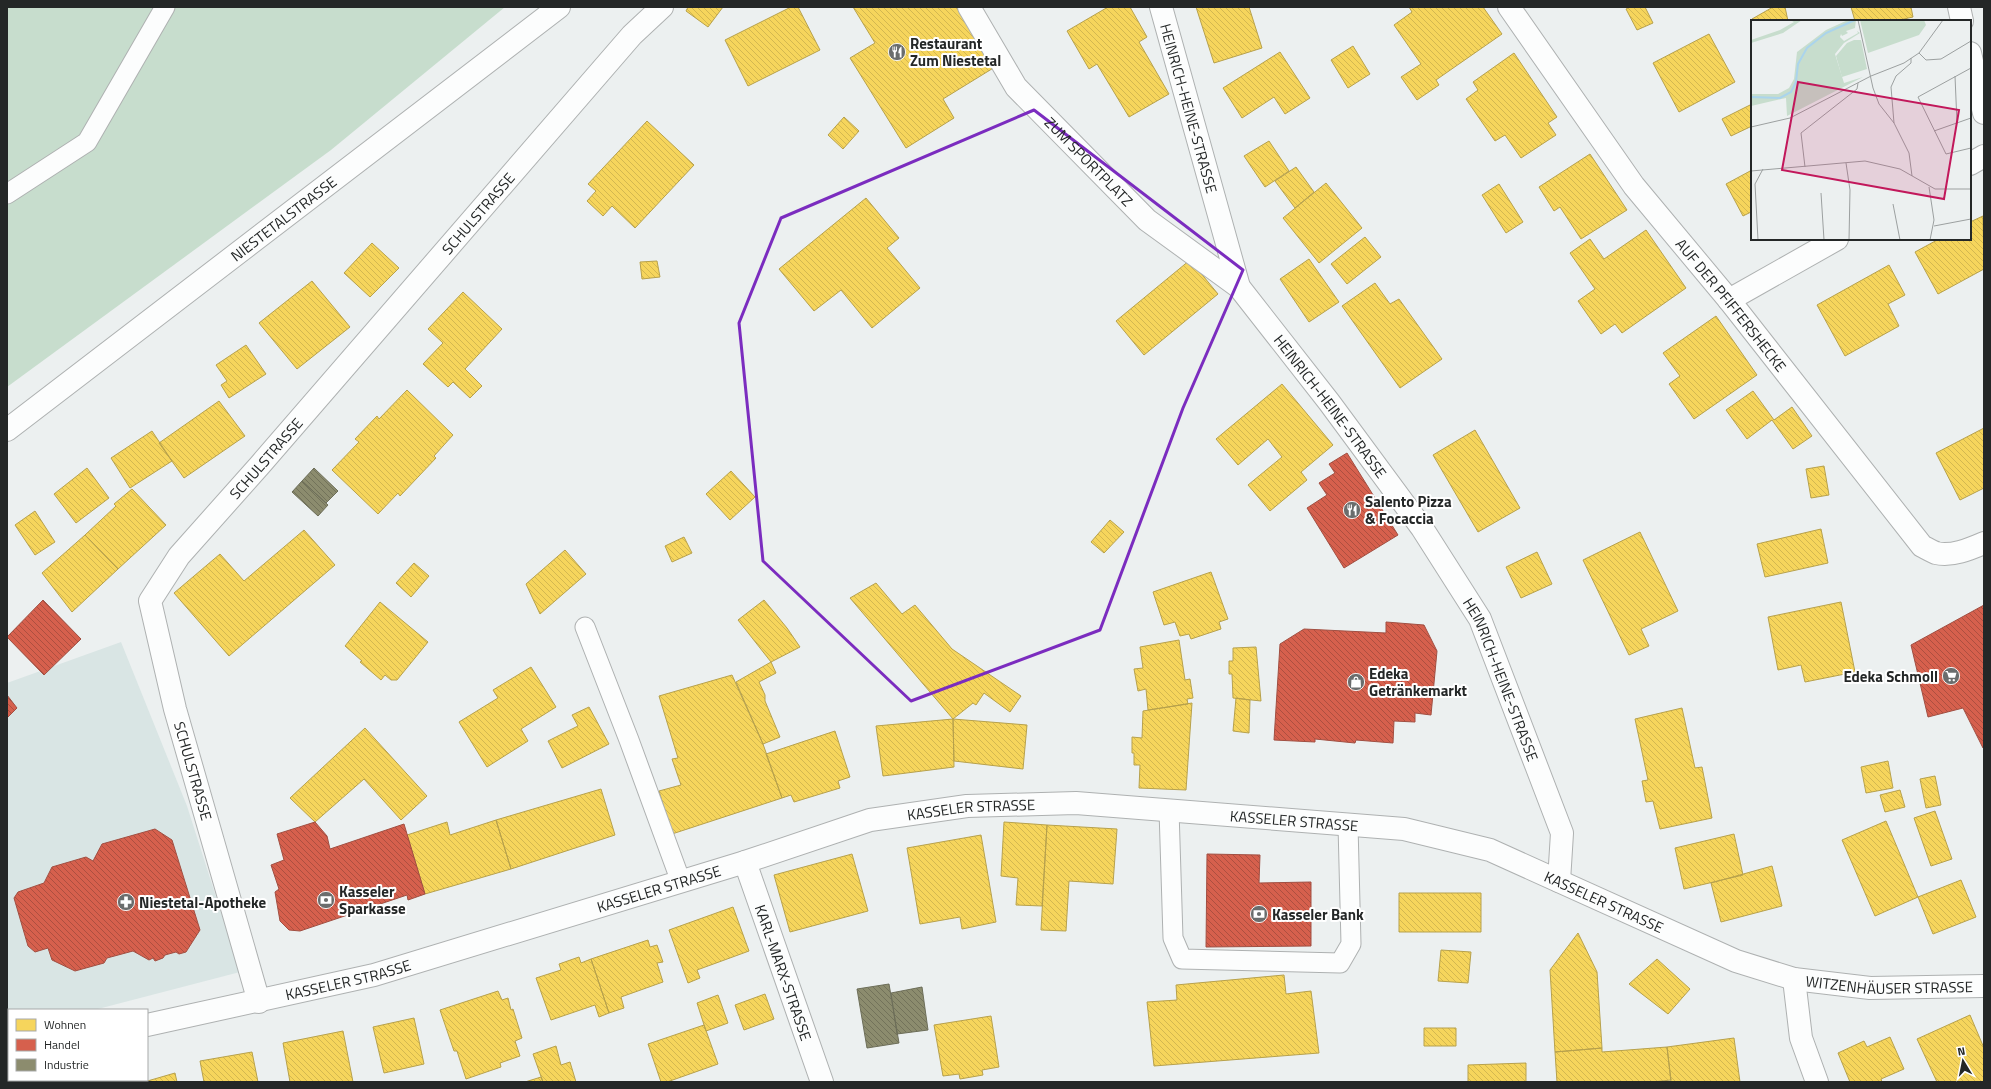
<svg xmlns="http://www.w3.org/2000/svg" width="1991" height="1089" viewBox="0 0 1991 1089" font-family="'Titillium Web',sans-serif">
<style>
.built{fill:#d9e5e4}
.green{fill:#c7ddcd}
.homes{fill:url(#homes-back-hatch);stroke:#b7a14c}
.shops{fill:url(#shops-back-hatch);stroke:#a14f42}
.industry{fill:url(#industry-back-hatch);stroke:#6d6e59}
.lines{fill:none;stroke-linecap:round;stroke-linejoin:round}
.service-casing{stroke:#aeb1b1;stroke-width:21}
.minor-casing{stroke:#aeb1b1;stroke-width:24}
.secondary-casing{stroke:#aeb1b1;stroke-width:24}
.service{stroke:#fcfdfd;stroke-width:19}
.minor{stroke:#fcfdfd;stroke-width:22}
.secondary{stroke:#fcfdfd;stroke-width:22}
.marked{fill:none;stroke:#7b2cbf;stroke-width:3;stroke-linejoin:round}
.labels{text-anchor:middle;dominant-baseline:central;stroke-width:4;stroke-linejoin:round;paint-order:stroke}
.poi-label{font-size:15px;font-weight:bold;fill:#242727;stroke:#fff;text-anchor:start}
.street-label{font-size:15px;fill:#242727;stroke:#fff}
.inset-river{fill:none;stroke:#aad4ec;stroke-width:2}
.inset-road{fill:none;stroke:#9ca0a0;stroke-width:1}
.view{fill:#c2185b;fill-opacity:0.15;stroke:#c2185b;stroke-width:2}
.inset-edge{fill:none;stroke:#242727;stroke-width:2}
</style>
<defs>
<pattern id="homes-back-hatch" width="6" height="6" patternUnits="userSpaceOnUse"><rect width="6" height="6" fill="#f6d55c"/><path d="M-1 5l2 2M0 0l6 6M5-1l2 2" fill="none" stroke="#d3b750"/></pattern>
<pattern id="shops-back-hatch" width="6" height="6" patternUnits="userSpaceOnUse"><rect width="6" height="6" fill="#d6604d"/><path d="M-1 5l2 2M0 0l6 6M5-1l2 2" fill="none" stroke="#ad4f40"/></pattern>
<pattern id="industry-back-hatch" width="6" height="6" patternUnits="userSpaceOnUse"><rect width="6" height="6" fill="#8c8c6e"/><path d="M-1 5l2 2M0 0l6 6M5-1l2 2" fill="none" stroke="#72725a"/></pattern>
</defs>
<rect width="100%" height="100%" fill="#ecf0f0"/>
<path class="built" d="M121,642L187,806L240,972L94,1010H9V1032L7,1033V683Z"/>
<path class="green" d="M7,7H505L331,150L7,387Z"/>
<path class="homes" d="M688,7H723L708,27L686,11Z
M791,7H798L820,50L748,86L725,40Z
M853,7H957L995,67L943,99L954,118L906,148L850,58L875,43Z
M1108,7H1130L1147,37L1139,42L1169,94L1129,117L1097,64L1089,69L1067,31Z
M1196,7H1249L1262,48L1214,63Z
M1409,7H1483L1502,34L1436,80L1439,85L1417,100L1401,77L1421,64L1394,25L1412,12Z
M1630,7H1645L1653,23L1637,30L1626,9Z
M1773,7H1785L1788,21H1753L1752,19Z
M1851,7H1911L1913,17L1895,21H1855Z
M1709,34L1735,82L1679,112L1653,63Z
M1353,46L1370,74L1348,88L1331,60Z
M1280,52L1310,98L1285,114L1274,97L1242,118L1223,88Z
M1514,53L1557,117L1548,123L1556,135L1521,158L1505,135L1495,141L1466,99L1478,90L1473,82Z
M1752,104V126L1731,136L1722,119Z
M844,117L859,131L843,149L828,135Z
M647,121L694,165L635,228L612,206L603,216L587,201L596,191L588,184Z
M1269,141L1289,171L1265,187L1244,156Z
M1590,154L1627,210L1581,239L1560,207L1554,211L1539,187Z
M1296,167L1314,192L1295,208L1275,181Z
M1752,170V214L1751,212L1743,216L1726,184Z
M1326,183L1362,228L1319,263L1283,218Z
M1499,184L1523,222L1506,233L1482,195Z
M866,198L899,238L887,248L920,288L872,328L841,290L814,311L779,269Z
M1983,216L1984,269L1938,294L1915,252L1939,239H1970V222Z
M1646,230L1686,288L1622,333L1615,324L1601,334L1578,301L1595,289L1570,253L1590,239L1604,259Z
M1365,237L1381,257L1347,284L1331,264Z
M372,243L399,268L370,297L344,273Z
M1309,259L1339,302L1309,322L1280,279Z
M1190,260L1218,294L1144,355L1116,321Z
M657,261L660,277L642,279L640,262Z
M1889,265L1905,295L1888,304L1899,326L1845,356L1817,305Z
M312,281L350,327L297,369L259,323Z
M1375,283L1390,304L1399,299L1442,359L1400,388L1342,306Z
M463,292L502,329L465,369L482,386L470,398L453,382L448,387L423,364L443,343L428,329Z
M1716,316L1757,375L1694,419L1669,384L1680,376L1663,353Z
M246,345L266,374L229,398L221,385L227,381L216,365Z
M1282,384L1333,445L1301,472L1307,480L1270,511L1248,485L1282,457L1268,439L1238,465L1216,439Z
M407,390L453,435L434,456L436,458L400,496L398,493L378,514L332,470L359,442L355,439L377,416L379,419Z
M1753,391L1774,420L1792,407L1812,436L1793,449L1772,420L1747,439L1726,410Z
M219,401L245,436L184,478L159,443Z
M1984,428V488L1960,500L1936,453Z
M1475,430L1520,508L1478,532L1433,455Z
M152,431L172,461L130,488L111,458Z
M1824,466L1829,495L1811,498L1806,469Z
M87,468L109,498L76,523L54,494Z
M731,471L755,497L730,520L706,494Z
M132,489L166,525L118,569L85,535L116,506L114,504Z
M35,511L55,542L35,555L15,525Z
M1110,520L1124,532L1104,553L1091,542Z
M1821,529L1828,563L1765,577L1757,544Z
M304,530L335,565L229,656L174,593L220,554L244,581Z
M1640,532L1678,611L1641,629L1649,646L1629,655L1583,560Z
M85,535L118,569L72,612L42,573Z
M684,537L692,553L672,562L665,546Z
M565,550L586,574L540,614L526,584Z
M1537,552L1552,584L1521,598L1506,567Z
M414,563L429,576L411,597L396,583Z
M1211,572L1228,619L1219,622L1221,629L1191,639L1189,634L1180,636L1175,622L1164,625L1153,592Z
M876,583L902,614L915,605L952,649L1021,696L1010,712L984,693L976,705L973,703L953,719L850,598Z
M764,600L787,628L800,647L771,662L738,620Z
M380,602L428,642L397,680H391L385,675L381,680L360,662L362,661L345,646Z
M1841,602L1855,672L1805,682L1801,665L1778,670L1768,617Z
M1179,640L1185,680L1190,679L1193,698L1187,699L1188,704L1148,710L1146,689L1138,691L1134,669L1143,668L1140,647Z
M1256,647L1261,701L1233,698L1232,674H1229V661H1233V648Z
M771,662L776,673L759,682L765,695V701L780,737L763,744L736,682Z
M531,667L556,707L521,729L528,741L487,767L459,722L498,698L493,690Z
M732,675L763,744L782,798L672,834L659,791L681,785L672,759L678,758L659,696Z
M1236,698L1250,700L1249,733L1233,731Z
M1192,703L1186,790L1139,788L1140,765H1134V753H1132V737L1142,738L1143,711Z
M589,707L609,744L562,768L548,741L578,726L572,715Z
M1682,708L1695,768L1702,767L1712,818L1660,829L1653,801L1646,802L1642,781L1648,780L1635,719Z
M953,719L1027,725L1023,769L954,761Z
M953,719L954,767L883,776L876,726Z
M365,728L427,796L401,820L364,779L315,822L290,798Z
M835,731L850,777L838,781L840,788L794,802L791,795L782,798L766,754Z
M1888,761L1893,788L1866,793L1861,767Z
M1935,776L1941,805L1926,808L1920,779Z
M601,789L615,835L511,869L496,820Z
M1900,790L1905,807L1885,812L1880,795Z
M1935,811L1952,859L1931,866L1914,818Z
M496,820L511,869L425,894L407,835L447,822L450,835Z
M1886,821L1918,897L1875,916L1842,840Z
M1004,822L1047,825L1042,906L1016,905L1018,878L1001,876Z
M1047,825L1117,829L1113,884L1069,881L1066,931L1041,930Z
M1734,834L1743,875L1684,889L1675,848Z
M981,835L996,922L962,929L960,917L920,924L907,848Z
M852,854L868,911L790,932L774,875Z
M1772,866L1782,906L1721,922L1711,883Z
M1961,880L1976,917L1933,934L1918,897Z
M1399,893H1481V932H1399Z
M733,907L749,951L697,970L700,978L688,983L669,930Z
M1578,933L1597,972L1602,1048L1555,1052L1550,970Z
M648,940L650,947L657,945L663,962L657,963L663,982L621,997L624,1008L609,1013L591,959Z
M1441,950L1471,952L1468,983L1438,981Z
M579,957L581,963L591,959L609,1013L599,1017L595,1005L551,1020L536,978L561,970L559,964Z
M1657,959L1690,989L1668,1014L1629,984Z
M1284,975L1286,994L1311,991L1319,1053L1154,1066L1147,1002L1177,1000L1176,985Z
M498,991L502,1000L508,998L511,1010L513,1009L522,1038L515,1041L520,1056L500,1063L501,1067L466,1079L457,1051H454L440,1010Z
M765,994L774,1019L744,1030L735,1005Z
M718,995L728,1023L706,1031L697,1003Z
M1970,1015L1984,1048V1082H1937L1917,1039Z
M991,1016L999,1067L982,1070L983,1075L960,1079L959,1074L943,1076L934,1025Z
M414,1018L424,1064L384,1073L373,1027Z
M704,1025L718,1064L667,1082H661L648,1044Z
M1424,1028H1456V1046H1424Z
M343,1031L353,1082H290L283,1043Z
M1890,1037L1904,1069L1881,1079L1882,1082H1850L1838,1053L1864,1041L1867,1047Z
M1734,1038L1740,1082H1671L1667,1047Z
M556,1046L561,1065L570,1062L576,1082H543L533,1054Z
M1667,1047L1671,1080L1652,1082H1557L1555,1052L1602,1048V1052Z
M252,1052L258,1082H204L200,1061Z
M1526,1063V1082H1468V1065Z
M175,1073L177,1082H144Z
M541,1077L543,1082H525Z"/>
<path class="shops" d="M1347,453L1398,535L1344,568L1307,508L1327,495L1319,483L1335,473L1329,464Z
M43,600L81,639L44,675L7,637Z
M1984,605V747L1983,748L1963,708L1928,717L1911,645Z
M1386,622L1424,625L1437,651L1431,715L1415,713V722L1394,721L1393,743L1356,740L1355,743L1315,739V742L1274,740L1280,644L1304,629L1386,633Z
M7,695L17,708L7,718Z
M315,822L327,836L330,849L404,824L425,894L408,900L407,895L300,931L289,930L280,921L275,892L279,889L271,865L284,860L277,834Z
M155,829L172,840L200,930L186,952L179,954L176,952L165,955L163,958L155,961L153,958L149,960L133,951L107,958L104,963L75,971L52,960L48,948L35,952L28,946L14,898L18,892L44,883L52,867L86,857L93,861L102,844Z
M1207,854L1260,855L1259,883L1311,882V946L1206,947Z"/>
<path class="industry" d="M314,468L338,491L326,503L302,481Z
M302,481L328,505L318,516L292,492Z
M889,984L899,1043L867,1048L857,989Z
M922,987L928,1030L897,1034L891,993Z"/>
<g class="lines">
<defs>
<path id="service" d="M7,194L87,142L165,7
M585,627L629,740L681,882
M1169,810L1173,938L1182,959L1340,963L1351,944L1348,825"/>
<g id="minor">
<path id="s1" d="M969,7L1016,87L1147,220L1239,287"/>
<path id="s2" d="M1161,7L1239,287L1329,402L1422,528L1480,619L1562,833L1559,881"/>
<path id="s3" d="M1509,7L1634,186L1729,300L1922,546C1926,548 1931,551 1936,553C1951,557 1970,549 1984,543"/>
<path d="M1959,7L1962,21"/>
<path d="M1970,53L1984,113"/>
<path d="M1970,164L1984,156"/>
<path d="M1729,300L1837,239"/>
<path id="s4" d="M745,862L822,1082"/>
<path d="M1794,979L1801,1038L1817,1082"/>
<path id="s5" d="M259,1002L175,709L150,601L179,556L260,465L632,35L662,7"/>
</g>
<g id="secondary">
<path id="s6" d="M7,430L559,7"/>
<path id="s7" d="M147,1025L374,975L745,862L870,820L967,806L1076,803L1404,829L1490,850L1736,961L1794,979L1870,988L1984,986"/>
<path d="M7,1055L9,1054"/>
</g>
</defs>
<use href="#service" class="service-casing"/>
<use href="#minor" class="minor-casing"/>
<use href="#secondary" class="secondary-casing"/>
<use href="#service" class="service"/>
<use href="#minor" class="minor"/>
<use href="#secondary" class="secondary"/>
</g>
<path class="marked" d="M1034,110L1243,270L1183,408L1100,630L911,701L763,561L739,323L781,218Z"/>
<defs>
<symbol id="restaurant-disc" viewBox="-11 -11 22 22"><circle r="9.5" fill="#6a6d6d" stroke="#fff"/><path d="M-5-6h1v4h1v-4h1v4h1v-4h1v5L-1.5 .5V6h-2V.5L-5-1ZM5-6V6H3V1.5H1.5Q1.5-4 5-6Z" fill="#fff"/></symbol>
<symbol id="supermarket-disc" viewBox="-11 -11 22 22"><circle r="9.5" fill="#6a6d6d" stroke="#fff"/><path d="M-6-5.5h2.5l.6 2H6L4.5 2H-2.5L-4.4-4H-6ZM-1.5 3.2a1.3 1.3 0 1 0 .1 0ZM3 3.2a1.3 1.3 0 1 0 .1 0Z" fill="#fff"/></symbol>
<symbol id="shop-disc" viewBox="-11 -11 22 22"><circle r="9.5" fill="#6a6d6d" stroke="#fff"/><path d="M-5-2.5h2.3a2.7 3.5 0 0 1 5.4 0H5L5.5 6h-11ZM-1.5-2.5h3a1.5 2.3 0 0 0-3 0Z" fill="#fff"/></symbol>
<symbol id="bank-disc" viewBox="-11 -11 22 22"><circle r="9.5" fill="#6a6d6d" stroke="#fff"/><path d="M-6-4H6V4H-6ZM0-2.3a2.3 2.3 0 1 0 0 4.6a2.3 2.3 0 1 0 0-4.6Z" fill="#fff"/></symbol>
<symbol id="pharmacy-disc" viewBox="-11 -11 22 22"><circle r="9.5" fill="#6a6d6d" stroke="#fff"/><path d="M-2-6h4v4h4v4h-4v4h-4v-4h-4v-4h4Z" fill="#fff"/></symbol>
</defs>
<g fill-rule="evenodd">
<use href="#restaurant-disc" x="887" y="42" width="20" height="20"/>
<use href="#restaurant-disc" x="1342" y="500" width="20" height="20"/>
<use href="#supermarket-disc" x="1941" y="666" width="20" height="20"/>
<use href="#shop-disc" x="1346" y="672" width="20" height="20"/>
<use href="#bank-disc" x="316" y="890" width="20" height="20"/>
<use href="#pharmacy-disc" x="116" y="892" width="20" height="20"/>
<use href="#bank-disc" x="1249" y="904" width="20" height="20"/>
</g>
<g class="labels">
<g class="poi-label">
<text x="910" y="43">Restaurant<tspan x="910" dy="17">Zum Niestetal</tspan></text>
<text x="1365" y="501">Salento Pizza<tspan x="1365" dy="17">&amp; Focaccia</tspan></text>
<text x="1369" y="673">Edeka<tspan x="1369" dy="17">Getränkemarkt</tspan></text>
<text x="1938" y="676" text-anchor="end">Edeka Schmoll</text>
<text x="339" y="891">Kasseler<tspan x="339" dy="17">Sparkasse</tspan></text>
<text x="139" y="902">Niestetal-Apotheke</text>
<text x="1272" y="914">Kasseler Bank</text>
</g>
<g class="street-label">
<text stroke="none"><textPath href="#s2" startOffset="105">HEINRICH-HEINE-STRASSE</textPath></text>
<text stroke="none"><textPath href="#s1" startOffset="197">ZUM SPORTPLATZ</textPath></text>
<text stroke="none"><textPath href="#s5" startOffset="924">SCHULSTRASSE</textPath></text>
<text stroke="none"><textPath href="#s6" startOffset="348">NIESTETALSTRASSE</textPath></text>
<text stroke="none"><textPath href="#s3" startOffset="372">AUF DER PFIFFERSHECKE</textPath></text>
<text stroke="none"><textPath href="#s2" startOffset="441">HEINRICH-HEINE-STRASSE</textPath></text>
<text stroke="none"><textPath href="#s5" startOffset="600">SCHULSTRASSE</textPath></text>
<text stroke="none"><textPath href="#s2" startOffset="765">HEINRICH-HEINE-STRASSE</textPath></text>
<text transform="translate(193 771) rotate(74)">SCHULSTRASSE</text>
<text stroke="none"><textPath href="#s7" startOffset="854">KASSELER STRASSE</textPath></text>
<text stroke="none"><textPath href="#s7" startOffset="1178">KASSELER STRASSE</textPath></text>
<text stroke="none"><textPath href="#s7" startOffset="530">KASSELER STRASSE</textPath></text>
<text stroke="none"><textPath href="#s7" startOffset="1502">KASSELER STRASSE</textPath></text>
<text stroke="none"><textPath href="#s4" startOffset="117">KARL-MARX-STRASSE</textPath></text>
<text stroke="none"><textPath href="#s7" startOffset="206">KASSELER STRASSE</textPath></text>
<text stroke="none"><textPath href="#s7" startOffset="1803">WITZENHÄUSER STRASSE</textPath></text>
</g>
</g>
<g transform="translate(1751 20)">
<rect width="220" height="220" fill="#ecf0f0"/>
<path d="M39,0H51L32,13L0,23V20L29,10L43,2ZM97,0H105L104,8L95,11L97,13L91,16L90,14L89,17L93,21L107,13L106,11L109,13L93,23L84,34L93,63L112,57L36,96L35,78L0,86V74H27L38,68L43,59L46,32L75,10ZM109,0H173L175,5L168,15L117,33Z" fill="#c7ddcd"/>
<path d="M103,20H110L116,49L91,57L85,36L96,23Z" fill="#c7ddcd"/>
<path class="inset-river" d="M0,77L29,78L40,72L45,62L47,44L56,28L75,13L104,0"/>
<path class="inset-road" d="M107,0L122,68L128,84L143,103M168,33L175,40L190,39L220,21M160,38V43L145,56L140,67L143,103L158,133L161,156M220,48L167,77L195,134L220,128M204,56L206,103M0,107L39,98L120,56L153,43L168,33L192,0M183,111L220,98M95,143L99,170L98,220M54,147L50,113L106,69L107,63M0,151L114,141L149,149L184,169H220M178,167L183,200L179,220M70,173L73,220M142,184L149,220M183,206L220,199M7,220L4,164L12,149"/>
<path class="view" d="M47,62L208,90L193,179L31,150Z"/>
<rect width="220" height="220" class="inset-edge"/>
</g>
<rect width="1991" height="1089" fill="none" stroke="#242727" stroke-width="16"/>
<rect x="8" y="1009" width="140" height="72" fill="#ffffff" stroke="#a7a9a9"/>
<rect x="16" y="1019" width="20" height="12" fill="#f6d55c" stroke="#a7a9a9"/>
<text x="44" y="1029" font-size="12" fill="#242727">Wohnen</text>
<rect x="16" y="1039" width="20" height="12" fill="#d6604d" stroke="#a7a9a9"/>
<text x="44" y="1049" font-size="12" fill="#242727">Handel</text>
<rect x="16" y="1059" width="20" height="12" fill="#8c8c6e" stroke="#a7a9a9"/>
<text x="44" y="1069" font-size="12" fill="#242727">Industrie</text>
<g transform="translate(1963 1061) rotate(350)" stroke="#ffffff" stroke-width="3" paint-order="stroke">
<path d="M0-3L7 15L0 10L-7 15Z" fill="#242727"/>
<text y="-6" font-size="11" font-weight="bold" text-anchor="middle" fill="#242727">N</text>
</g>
</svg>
